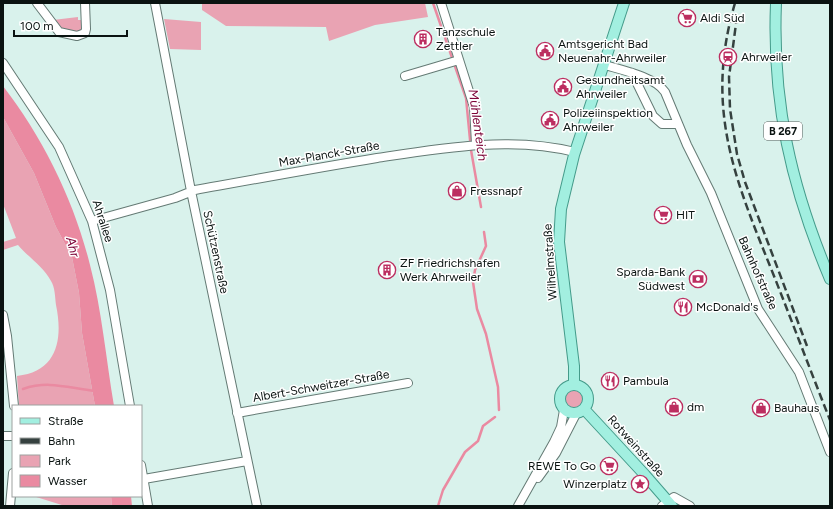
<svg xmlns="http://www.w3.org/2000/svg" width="833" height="509" viewBox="0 0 833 509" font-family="Figtree,sans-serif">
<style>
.green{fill:#e9a3b3}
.water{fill:#ea8aa1}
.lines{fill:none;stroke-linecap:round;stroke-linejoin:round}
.stream{stroke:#ea8aa1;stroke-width:2.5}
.minor-casing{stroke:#647a74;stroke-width:10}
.major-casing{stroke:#449b8a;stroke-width:12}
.minor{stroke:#fff;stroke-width:8}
.major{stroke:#a2efe0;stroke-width:10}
.rail{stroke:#35413f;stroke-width:2.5;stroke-dasharray:8 4;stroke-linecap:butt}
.labels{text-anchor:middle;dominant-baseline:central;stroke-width:3;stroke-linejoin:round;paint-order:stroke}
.shield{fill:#fff;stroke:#545a58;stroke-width:1}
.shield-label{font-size:11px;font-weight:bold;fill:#0a1311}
.poi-label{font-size:12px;fill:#0a1311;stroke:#fff;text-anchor:start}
.street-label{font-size:12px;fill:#0a1311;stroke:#fff}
.water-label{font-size:13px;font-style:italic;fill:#7d0639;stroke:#fff}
</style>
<rect width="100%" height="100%" fill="#d9f2ec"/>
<path class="green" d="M202,3H425L428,17L375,25L329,41L326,27L226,26L202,10Z
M78,17V20H83V28L78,33L62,31L53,20Z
M164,19L201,22V50L170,49Z
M3,117L34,173L56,227L72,257L79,293L82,333L95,406H19L17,376C58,372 63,338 56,305C55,297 55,287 51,281C43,266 29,258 18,245L3,250V242L16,238L3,204Z
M562 399a12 12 0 1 1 24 0a12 12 0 1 1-24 0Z
M33,496H111L112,506H65Z"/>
<path class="water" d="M3,86C43,138 74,200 90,265C102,311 106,359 114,406H95L82,333L79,293L72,257L56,227L34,173L3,117Z
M111,496H131L132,506H112Z"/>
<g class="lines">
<path class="stream" d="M433,3L466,98L471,150L481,207
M484,232L486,246L475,270L473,282L477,309L486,334L498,387L499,410
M23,389C49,380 68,388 95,391
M438,506L443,490L465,452L478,441L483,426L495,417"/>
<defs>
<path id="minor" d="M37,3L59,32L77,36L85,33L86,29L85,3
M155,3L191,191L257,506
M441,3L474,107L476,144
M3,63L59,147L92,221L110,290L130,406
M605,65C622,70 655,77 665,92L687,145L711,193L758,309L799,372L830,452
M632,73L653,116L662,124H677
M405,76L459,60
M92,221L175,198L195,190C256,179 316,168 377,158C442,148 510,136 575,152
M3,315L7,336L14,406
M237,413L408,383
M3,436H13
M141,465L148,506
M538,478L556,453L576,414
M144,479L247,461
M10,506L13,473
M518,506L554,442L561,427L564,410
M662,506L674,497L690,506"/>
<path id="major" d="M776,3C772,103 791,186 830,279
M560 399a14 14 0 1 1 28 0a14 14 0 1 1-28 0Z
M574,385V366L559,242L561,209L574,155L624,3
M584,409L645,475L672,506"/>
</defs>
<use href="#minor" class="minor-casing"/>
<use href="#major" class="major-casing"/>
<use href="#minor" class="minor"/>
<use href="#major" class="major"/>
<path class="rail" d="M735,3C704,109 735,179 774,276C793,324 811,372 830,420
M737,16L729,77L730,109L737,154L745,182L807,346"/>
</g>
<defs>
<symbol id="supermarket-ring" viewBox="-11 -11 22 22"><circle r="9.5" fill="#fff" stroke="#bc2e60" stroke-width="1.5"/><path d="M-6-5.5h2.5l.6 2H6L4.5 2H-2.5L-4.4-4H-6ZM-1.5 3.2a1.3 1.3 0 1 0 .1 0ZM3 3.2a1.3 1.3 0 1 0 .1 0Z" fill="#bc2e60"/></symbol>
<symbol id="building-ring" viewBox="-11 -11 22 22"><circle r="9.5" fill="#fff" stroke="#bc2e60" stroke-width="1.5"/><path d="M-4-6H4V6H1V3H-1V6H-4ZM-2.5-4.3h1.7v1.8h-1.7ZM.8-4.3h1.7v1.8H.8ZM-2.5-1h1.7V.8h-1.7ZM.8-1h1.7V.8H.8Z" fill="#bc2e60"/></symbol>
<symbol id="civic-ring" viewBox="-11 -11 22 22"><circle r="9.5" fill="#fff" stroke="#bc2e60" stroke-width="1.5"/><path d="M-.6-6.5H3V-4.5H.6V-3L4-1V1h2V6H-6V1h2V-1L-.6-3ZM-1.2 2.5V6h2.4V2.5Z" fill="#bc2e60"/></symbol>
<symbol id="station-ring" viewBox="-11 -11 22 22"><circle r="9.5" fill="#fff" stroke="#bc2e60" stroke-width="1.5"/><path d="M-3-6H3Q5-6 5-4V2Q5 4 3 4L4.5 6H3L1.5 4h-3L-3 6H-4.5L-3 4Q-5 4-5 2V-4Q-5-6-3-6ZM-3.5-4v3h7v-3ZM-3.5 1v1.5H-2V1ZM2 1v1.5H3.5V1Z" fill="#bc2e60"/></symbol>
<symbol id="shop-ring" viewBox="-11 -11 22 22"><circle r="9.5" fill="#fff" stroke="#bc2e60" stroke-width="1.5"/><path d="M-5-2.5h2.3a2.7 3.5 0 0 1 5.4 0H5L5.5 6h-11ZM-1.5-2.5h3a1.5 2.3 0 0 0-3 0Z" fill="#bc2e60"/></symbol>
<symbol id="bank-ring" viewBox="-11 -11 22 22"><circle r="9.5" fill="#fff" stroke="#bc2e60" stroke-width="1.5"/><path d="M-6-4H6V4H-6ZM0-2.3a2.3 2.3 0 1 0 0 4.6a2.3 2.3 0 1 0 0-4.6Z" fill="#bc2e60"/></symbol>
<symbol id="restaurant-ring" viewBox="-11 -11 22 22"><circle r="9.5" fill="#fff" stroke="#bc2e60" stroke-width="1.5"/><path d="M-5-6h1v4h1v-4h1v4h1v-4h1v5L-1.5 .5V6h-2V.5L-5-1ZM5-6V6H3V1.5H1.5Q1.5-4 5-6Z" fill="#bc2e60"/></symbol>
<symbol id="sight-ring" viewBox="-11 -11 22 22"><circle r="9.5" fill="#fff" stroke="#bc2e60" stroke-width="1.5"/><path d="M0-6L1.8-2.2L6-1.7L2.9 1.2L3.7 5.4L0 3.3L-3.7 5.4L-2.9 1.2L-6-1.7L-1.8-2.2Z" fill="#bc2e60"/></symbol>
</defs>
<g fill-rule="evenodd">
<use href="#supermarket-ring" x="677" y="8" width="20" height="20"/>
<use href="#building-ring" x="413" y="29" width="20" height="20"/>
<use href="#civic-ring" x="535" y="41" width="20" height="20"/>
<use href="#station-ring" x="718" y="47" width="20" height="20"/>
<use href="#civic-ring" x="553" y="77" width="20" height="20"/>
<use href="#civic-ring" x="540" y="110" width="20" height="20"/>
<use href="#shop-ring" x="447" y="181" width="20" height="20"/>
<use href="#supermarket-ring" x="653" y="205" width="20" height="20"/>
<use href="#building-ring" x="377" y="260" width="20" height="20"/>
<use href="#bank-ring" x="688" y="269" width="20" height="20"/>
<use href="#restaurant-ring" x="673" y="297" width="20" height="20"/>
<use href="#restaurant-ring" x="600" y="371" width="20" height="20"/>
<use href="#shop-ring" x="664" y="397" width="20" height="20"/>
<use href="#shop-ring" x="751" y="398" width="20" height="20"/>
<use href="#supermarket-ring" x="599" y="456" width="20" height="20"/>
<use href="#sight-ring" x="630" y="474" width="20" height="20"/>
</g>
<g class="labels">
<rect class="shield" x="764" y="122" width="38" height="18" rx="3"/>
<g class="shield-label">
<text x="783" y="131">B 267</text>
</g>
<g class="poi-label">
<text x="700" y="18">Aldi Süd</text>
<text x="436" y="32">Tanzschule<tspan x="436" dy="14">Zettler</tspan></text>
<text x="558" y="44">Amtsgericht Bad<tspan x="558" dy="14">Neuenahr-Ahrweiler</tspan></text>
<text x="741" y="57">Ahrweiler</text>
<text x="576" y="80">Gesundheitsamt<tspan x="576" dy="14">Ahrweiler</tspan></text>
<text x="563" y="113">Polizeiinspektion<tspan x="563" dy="14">Ahrweiler</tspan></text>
<text x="470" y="191">Fressnapf</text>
<text x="676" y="215">HIT</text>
<text x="400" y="263">ZF Friedrichshafen<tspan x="400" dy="14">Werk Ahrweiler</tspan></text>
<text x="685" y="272" text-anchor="end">Sparda-Bank<tspan x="685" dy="14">Südwest</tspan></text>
<text x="696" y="307">McDonald's</text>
<text x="623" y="381">Pambula</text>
<text x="687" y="407">dm</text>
<text x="774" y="408">Bauhaus</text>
<text x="596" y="466" text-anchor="end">REWE To Go</text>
<text x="627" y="484" text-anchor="end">Winzerplatz</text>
</g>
<g class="street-label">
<text transform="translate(329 154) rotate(-10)">Max-Planck-Straße</text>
<text transform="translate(103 221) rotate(72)">Ahrallee</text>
<text transform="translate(216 252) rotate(78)">Schützenstraße</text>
<text transform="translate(550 262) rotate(-94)">Wilhelmstraße</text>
<text transform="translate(758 273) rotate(66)">Bahnhofstraße</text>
<text transform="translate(321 386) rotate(-10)">Albert-Schweitzer-Straße</text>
<text transform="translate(636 446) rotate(48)">Rotweinstraße</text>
</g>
<g class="water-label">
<text transform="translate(478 125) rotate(82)">Mühlenteich</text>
<text transform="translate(73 247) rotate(75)">Ahr</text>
</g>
</g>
<rect width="833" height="509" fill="none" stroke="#0a1311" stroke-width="8"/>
<rect x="12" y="405" width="130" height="92" fill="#ffffff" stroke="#9da1a0"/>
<rect x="20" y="418" width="20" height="6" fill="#a2efe0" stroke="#9da1a0"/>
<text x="48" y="425" font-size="12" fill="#0a1311">Straße</text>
<rect x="20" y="438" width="20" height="6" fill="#35413f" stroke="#9da1a0"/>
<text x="48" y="445" font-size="12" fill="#0a1311">Bahn</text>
<rect x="20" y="455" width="20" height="12" fill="#e9a3b3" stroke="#9da1a0"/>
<text x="48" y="465" font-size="12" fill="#0a1311">Park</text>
<rect x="20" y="475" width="20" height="12" fill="#ea8aa1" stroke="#9da1a0"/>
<text x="48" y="485" font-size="12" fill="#0a1311">Wasser</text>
<path d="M14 30v6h113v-6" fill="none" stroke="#0a1311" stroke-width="2"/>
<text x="20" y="30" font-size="12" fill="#0a1311" stroke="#ffffff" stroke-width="3" paint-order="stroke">100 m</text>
</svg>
